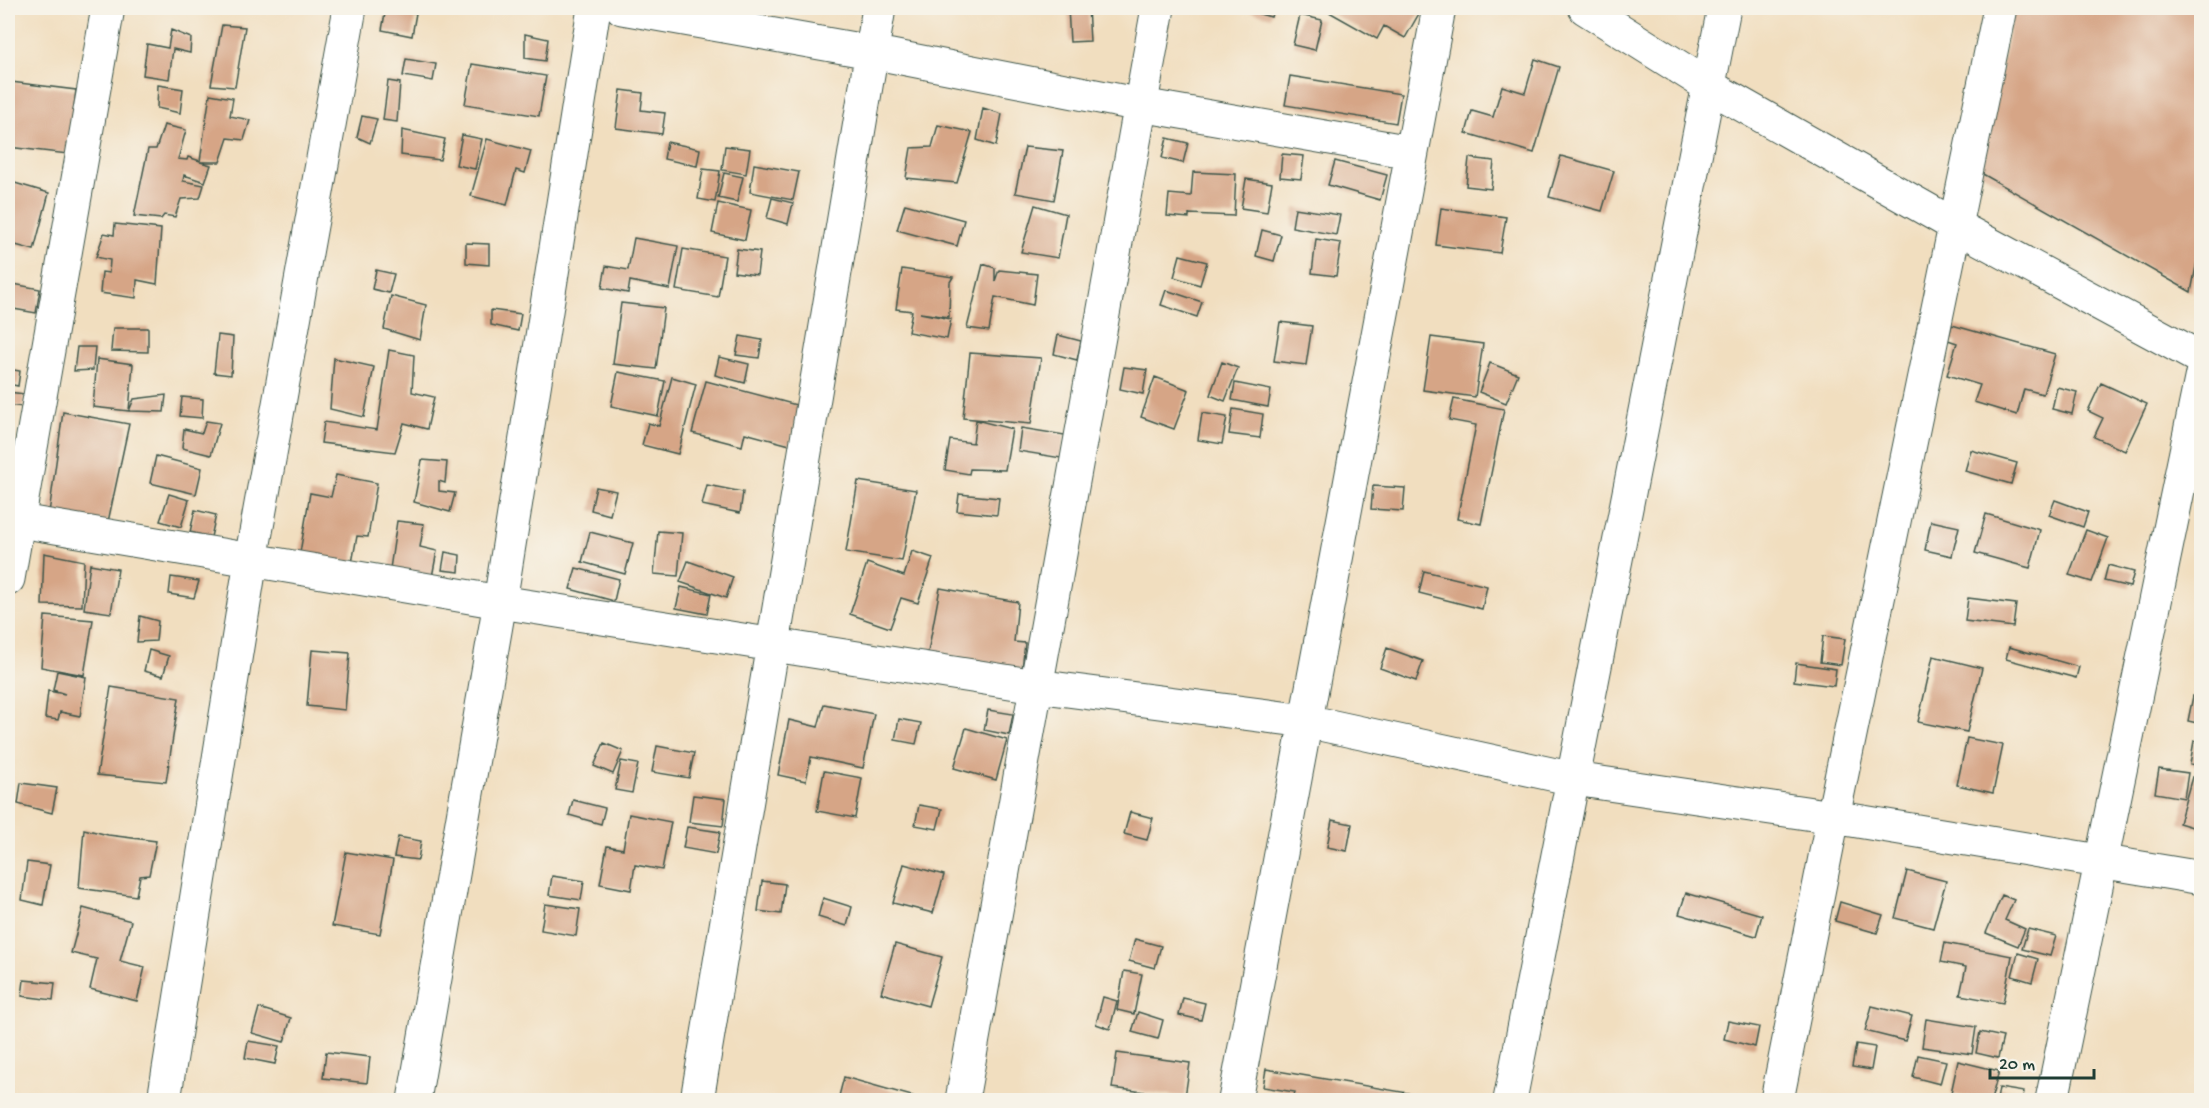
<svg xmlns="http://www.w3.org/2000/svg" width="2209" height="1108" viewBox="0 0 2209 1108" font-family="'Gochi Hand',sans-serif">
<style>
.building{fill:#d6a586}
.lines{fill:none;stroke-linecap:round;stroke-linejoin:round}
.minor-casing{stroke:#3e5549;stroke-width:35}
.minor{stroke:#fff;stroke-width:33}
</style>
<rect width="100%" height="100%" fill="#f7f3e8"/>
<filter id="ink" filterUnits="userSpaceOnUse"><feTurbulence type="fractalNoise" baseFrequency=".0167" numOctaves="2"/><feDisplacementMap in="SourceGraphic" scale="12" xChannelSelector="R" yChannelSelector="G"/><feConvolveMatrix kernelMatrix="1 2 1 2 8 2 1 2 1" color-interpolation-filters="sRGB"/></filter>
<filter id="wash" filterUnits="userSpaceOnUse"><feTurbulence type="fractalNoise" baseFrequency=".008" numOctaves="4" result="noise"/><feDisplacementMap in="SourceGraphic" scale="24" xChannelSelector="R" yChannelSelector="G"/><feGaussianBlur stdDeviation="1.35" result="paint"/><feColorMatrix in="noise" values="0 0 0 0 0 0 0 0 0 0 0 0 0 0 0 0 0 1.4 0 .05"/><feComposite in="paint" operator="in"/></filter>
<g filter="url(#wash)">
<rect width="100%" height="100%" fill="#f1debf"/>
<g id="blocks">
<path class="building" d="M386,8L416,13L412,36L382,30Z
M1068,8H1088L1090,41L1070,42Z
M1238,8H1274L1271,17Z
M1322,8H1417L1421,10L1405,38L1384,26L1377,39Z
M2013,8H2202V236L2191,292L1981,173Z
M1300,15L1322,20L1315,50L1293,45Z
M222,25L245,27L235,87L211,85Z
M171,30L191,38L190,53L173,49L169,79L143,75L147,44L168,48Z
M525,34L548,39L545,61L525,58Z
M406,59L436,64L433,81L403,76Z
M1535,59L1559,67L1534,153L1466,133L1472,111L1493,117L1502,86L1525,93Z
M472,64L546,76L539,116L465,104Z
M1290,76L1401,94L1396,123L1285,105Z
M388,81L400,83L397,122L383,120Z
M11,82L76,90L68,154L8,147V108Z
M158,85L183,89L180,113L157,108Z
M621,90L643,93L641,110L665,113L662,134L616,128Z
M210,94L233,98L230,116L250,120L244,140L228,138L220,162H200L211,165L205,182L184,175L183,181L204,185L200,198L181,199L175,217L164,215L161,219L134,216L148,149H156L164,125L186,130L178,159L187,160L188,157L200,161Z
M983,108L1002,114L996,146L977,140Z
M362,116L377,119L370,143L357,137Z
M938,125L972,132L957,183L906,178L911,148L932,147Z
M402,130L445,139L440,160L401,155Z
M462,135L482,139L475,169L456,165Z
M1167,138L1188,143L1183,163L1162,158Z
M487,139L531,151L525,173L516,170L507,205L471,196Z
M667,142L700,149L697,166L664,159Z
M725,146L750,149L746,174L722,170Z
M1025,147L1063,151L1054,200L1015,193Z
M1282,154L1304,156L1301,179L1280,177Z
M1561,156L1614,171L1602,211L1549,197Z
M1469,158L1494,161L1491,189L1466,186Z
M1335,161L1387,175L1380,200L1328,185Z
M754,164L799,172L793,200L750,192Z
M703,169L720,171L715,202L698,199Z
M1193,172L1236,174L1234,216L1189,214V218L1167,216L1169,194L1191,196Z
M724,173L743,177L737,202L718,198Z
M1246,179L1272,183L1267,212L1241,208Z
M8,181L49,193L34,250L8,243Z
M772,198L793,203L788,224L767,218Z
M718,203L751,210L745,240L712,233Z
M905,204L964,220L957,246L897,230Z
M1035,205L1066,214L1058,258L1021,252Z
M1295,208L1340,215L1336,235L1292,227Z
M1441,208L1506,217L1500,253L1436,245Z
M115,224L161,229L157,284L137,280L136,298L100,293L102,272L109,273L110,260L96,257L104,233L114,235Z
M1262,230L1281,235L1274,261L1256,256Z
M634,238L678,246L670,289L630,281L628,293L602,288L606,266L628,270Z
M1316,239L1341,243L1336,276L1312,273Z
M466,243L489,244V265L466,263Z
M683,249L725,256L718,297L676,290Z
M737,249L760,252L757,275L734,272Z
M1180,255L1207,262L1200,285L1174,277Z
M983,264L995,268V281L999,270L1037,274L1033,305L995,297L989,331L967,328Z
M902,269L953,277L950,282L949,317L920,313L951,319L947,339L908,332L912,311L896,309Z
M376,270L394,274L389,293L372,289Z
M8,283L40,289L36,313L8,308Z
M1166,290L1202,302L1197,317L1161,305Z
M391,296L426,305L420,340L384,329Z
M621,303L664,308L656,369L613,364Z
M491,310L521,314L518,331L491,325Z
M1280,322L1312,326L1306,365L1274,361Z
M1952,325L2055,354L2043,394L2024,389L2017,415L1974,402L1980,385L1947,375L1957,343L1948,340Z
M113,328H148V352L111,351Z
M218,335L233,337L231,375L214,373Z
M1058,335L1081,341L1077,360L1054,354Z
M740,336L762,340L759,358L736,355Z
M1431,337L1483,344L1475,397L1423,390Z
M77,347H95L93,370L74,371Z
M389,350L414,355L412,392L434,397L427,429L404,423L395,452L321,443L324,422L377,430Z
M970,353L1041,358L1031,424L963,418Z
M719,357L749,364L745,383L715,375Z
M334,358L374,367L364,417L330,409Z
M97,359L133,364L129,411L134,399L166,395L164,412L129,411L93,407Z
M1222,362L1238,368L1225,401L1210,395Z
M1490,363L1518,374L1506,403L1479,392Z
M1124,367L1147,370L1143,394L1120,389Z
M8,369L20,371L18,386L8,384Z
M618,372L665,381L658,416L611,406Z
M672,377L696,384L678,454L642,445L648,423L659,426Z
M1155,377L1189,390L1174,429L1141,417Z
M706,381L800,406L790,445L745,433L742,446L692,433Z
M1235,383L1271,390L1268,407L1232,400Z
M2101,383L2147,404L2125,451L2094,437L2103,418L2088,411Z
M2057,387L2077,392L2072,414L2052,409Z
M8,392L24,394L23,407L8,405Z
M182,397L203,399L202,418L180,416Z
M1454,399L1504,409L1481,524L1457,519L1476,425L1449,420Z
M1233,409L1263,414L1260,438L1229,434Z
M63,412L129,424L108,522L49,513Z
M1202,413L1227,417L1222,444L1198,440Z
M976,420L1012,429L1005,470L970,469L969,474L945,470L950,440L973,443Z
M206,421L220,423L211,455L182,448L184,429L202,433Z
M1021,428L1065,435L1061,458L1018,451Z
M1971,450L2017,463L2011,484L1965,471Z
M156,456L202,468L196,494L150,483Z
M422,460L447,462L445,483L439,481V491L455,493L450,512L414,502Z
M336,475L377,483L368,537L357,536L352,563L300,553L310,493L331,497Z
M858,481L916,490L902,561L846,552Z
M707,485L743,492L740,513L702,505Z
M1373,486L1405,488L1403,511L1371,509Z
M596,487L616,491L610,515L591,510Z
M169,494L189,500L181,527L160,521Z
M959,494L999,498L997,515L957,511Z
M2055,500L2088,512L2083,527L2049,515Z
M195,510L216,515L211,537L190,532Z
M1986,514L2040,530L2030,568L1975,553Z
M397,521L424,524L420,547L437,551L432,577L390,569Z
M1931,521L1959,527L1952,556L1925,550Z
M2086,530L2108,538L2092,582L2069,575Z
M658,531L682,533L678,576L654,574Z
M590,532L633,543L625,574L582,562Z
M912,551L933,558L918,603L901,598L890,628L850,614L867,563L904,576Z
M445,552L460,555L459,572L442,570Z
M44,553L84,561L82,606L42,605Z
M688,561L733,577L726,598L680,582Z
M90,564L118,569L111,613L84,609Z
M2108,565L2134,572L2130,587L2104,581Z
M576,568L619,579L614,601L570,589Z
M1424,571L1487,586L1482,609L1419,593Z
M171,577L199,581L194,598L169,594Z
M681,587L711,594L707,614L676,608Z
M940,588L1018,602L1014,642L1025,643L1021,678L926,663Z
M1968,598L2016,604L2013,627L1965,621Z
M45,616L93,620L84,675L41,667Z
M140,616L158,621L156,641L137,642Z
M1823,636L1845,639L1841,665L1820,662Z
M2009,647L2079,667L2076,678L2006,659Z
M1387,648L1423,661L1416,681L1380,668Z
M149,650L169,656L163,676L144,671Z
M312,650L350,653L345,710L307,706Z
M1933,656L1982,668L1967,732L1918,722Z
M1796,663L1836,669L1834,686L1794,681Z
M57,671L86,677L80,716L60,712L58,720L45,718L48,691L65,694L53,690Z
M111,687L179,698L166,782L97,775Z
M2193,696L2202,698V724L2188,721Z
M824,704L874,714L863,768L811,757L806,781L778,775L789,720L818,727Z
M988,710L1013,714L1009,735L984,730Z
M899,719L921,723L916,744L895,740Z
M966,728L1007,740L996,780L954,768Z
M1967,738L2003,745L1993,793L1957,785Z
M2194,741L2202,743V766L2190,764Z
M604,743L623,751L613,774L594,766Z
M657,746L694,753L689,778L652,772Z
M621,761L638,764L632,793L615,790Z
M2159,769L2188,773L2184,798L2155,793Z
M824,771L862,778L855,818L817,811Z
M2192,777L2202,780V830L2179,823Z
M21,783L57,788L52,813L18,804Z
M693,795L726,799L723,826L689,822Z
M573,800L605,808L601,824L569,815Z
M919,805L942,809L937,829L915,825Z
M1130,812L1153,818L1147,840L1124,834Z
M629,814L671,822L662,870L635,865L631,890L600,884L607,846L623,849Z
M1332,820L1352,824L1347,851L1327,847Z
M687,827L720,832L716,854L683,848Z
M84,829L108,835L156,841L149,875L140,876L136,896L79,888Z
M398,837L421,841L418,860L394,857Z
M346,852L393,860L380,934L332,926Z
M27,862L50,865L43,905L22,900Z
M904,864L944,875L933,913L893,903Z
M1907,871L1946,881L1933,928L1895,918Z
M552,876L584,881L581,900L549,895Z
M762,881L785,884L781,914L758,911Z
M1686,893L1762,915L1756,936L1679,914Z
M2002,895L2014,900L2005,920L2025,929L2018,946L1986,933Z
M823,898L852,907L847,926L818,917Z
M1840,902L1883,915L1877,933L1835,921Z
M545,904L580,909L576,936L541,930Z
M83,908L131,921L120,961L145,967L137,1001L90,989L97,959L71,953Z
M2028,929L2056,936L2050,956L2022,949Z
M1135,939L1161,946L1155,968L1129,961Z
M1945,943L2012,956L2003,1003L1960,995L1966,967L1941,962Z
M895,944L942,957L928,1006L881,993Z
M2018,953L2038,959L2032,982L2012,976Z
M1124,971L1142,974L1134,1014L1117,1010Z
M24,980L55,983L53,1000L22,996Z
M1103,997L1117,1001L1110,1029L1096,1024Z
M1183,998L1205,1003L1201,1020L1179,1015Z
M1872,1006L1912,1016L1905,1041L1865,1031Z
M259,1008L291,1018L284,1042L252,1033Z
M1138,1012L1163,1020L1158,1039L1132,1032Z
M1926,1019L1976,1027L1972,1054L1922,1047Z
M1728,1021L1759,1027L1755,1047L1724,1039Z
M1980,1032L2003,1037L1998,1058L1976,1053Z
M248,1041L279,1046L275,1064L245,1058Z
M1856,1044L1875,1047L1871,1070L1852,1067Z
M326,1052L370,1057L367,1083L323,1078Z
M1117,1053L1190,1063L1185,1097L1112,1088Z
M1918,1055L1946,1061L1940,1084L1913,1077Z
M1958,1061L1999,1071L1991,1100H1981L1951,1093Z
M1266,1069L1408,1093L1406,1100H1293L1295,1092L1263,1087Z
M844,1077L919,1098V1100H838Z
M1999,1088L2024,1092L2022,1100H1997Z"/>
</g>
</g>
<g filter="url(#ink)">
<use href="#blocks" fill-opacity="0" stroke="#3e5549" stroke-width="1.5"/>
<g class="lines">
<defs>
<path id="minor" d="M622,8L871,52L1141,105L1411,152
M1585,8L1709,86L1956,226L2202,359
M8,519L500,602L1036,686L1306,721L1574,779L1833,817L2202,878
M8,579L108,8
M164,1100L251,560L350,8
M414,1100L500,602L594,8
M697,1100L879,8
M962,1100L1158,8
M1235,1100L1439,8
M1510,1100L1724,8
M1777,1100L1833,817L2000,8
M2052,1100L2202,374"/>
</defs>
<use href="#minor" class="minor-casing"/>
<use href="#minor" class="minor"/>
</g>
</g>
<rect width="2209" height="1108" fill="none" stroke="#f7f3e8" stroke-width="30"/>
<path d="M1990 1069v9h104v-9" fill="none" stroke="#1f3d34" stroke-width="3"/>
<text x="1999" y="1069" font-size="18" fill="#1f3d34" stroke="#f7f3e8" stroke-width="4.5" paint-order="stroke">20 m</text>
</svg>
